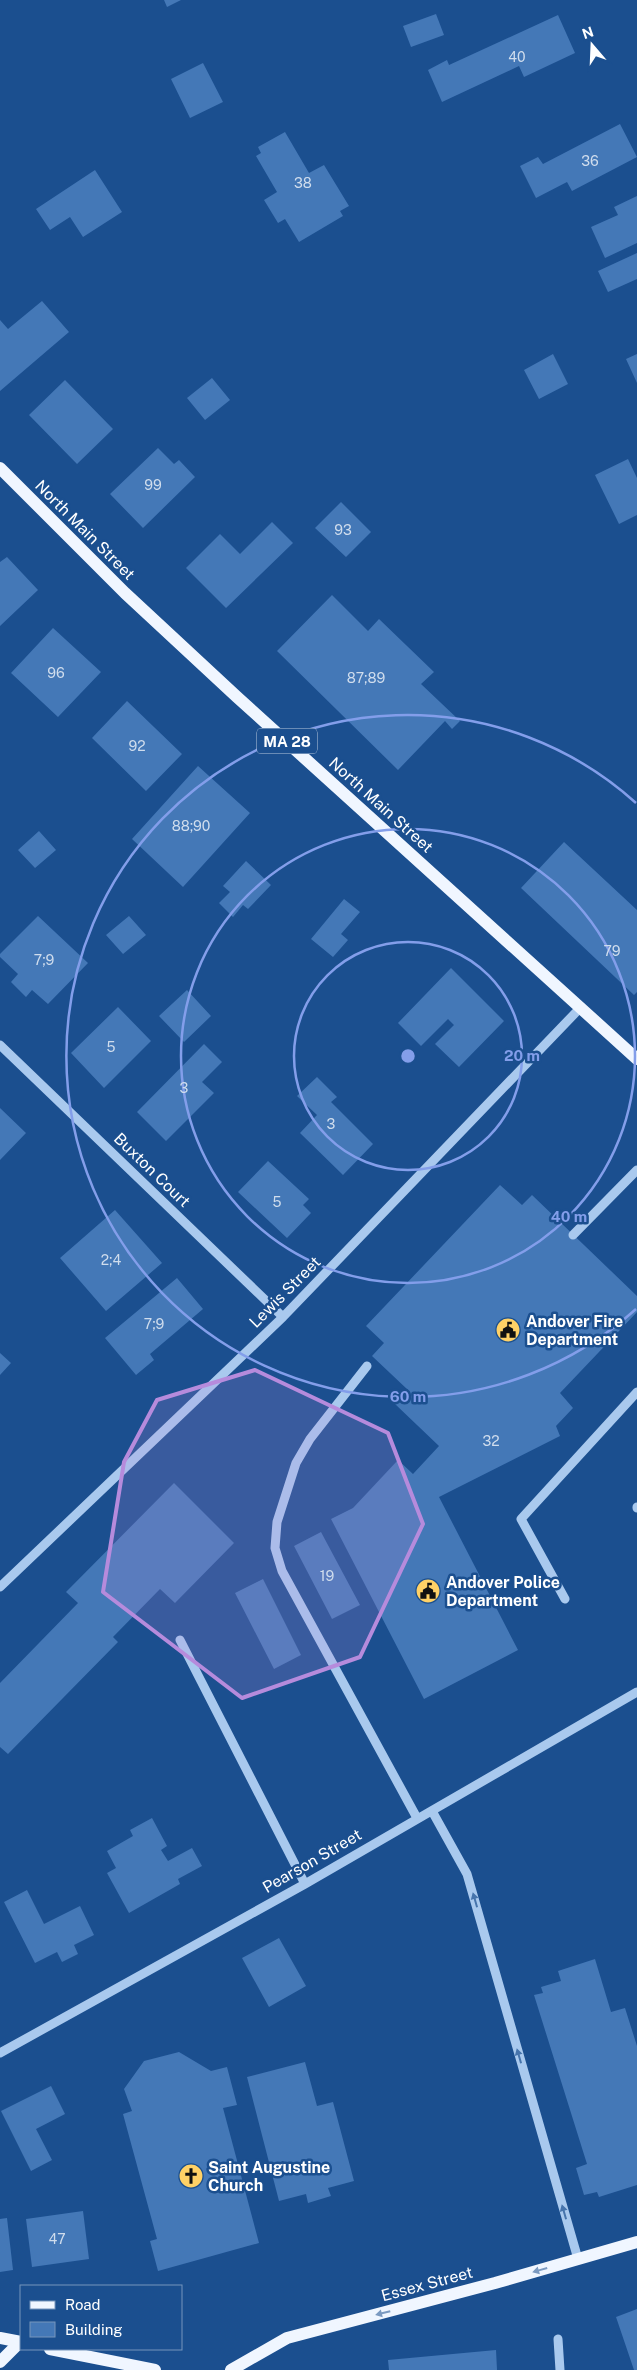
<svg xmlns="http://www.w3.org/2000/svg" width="637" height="2370" viewBox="0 0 637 2370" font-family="'Public Sans',sans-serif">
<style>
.building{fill:#4478b7}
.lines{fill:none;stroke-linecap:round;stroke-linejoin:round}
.minor{stroke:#a9c9ee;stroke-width:9}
.major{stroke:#f0f6ff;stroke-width:12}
.oneway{fill:#4674ac}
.oneway2{fill:#7b9ac1}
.marked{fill:#b68bdc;fill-opacity:0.2;stroke:#b68bdc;stroke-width:4;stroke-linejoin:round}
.ring{fill:none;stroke:#839eea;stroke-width:2.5}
.labels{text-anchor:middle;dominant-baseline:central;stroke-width:5;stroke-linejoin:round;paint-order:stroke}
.number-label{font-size:14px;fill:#d0dded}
.shield{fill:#1b4f8f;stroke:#bbcadd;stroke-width:1}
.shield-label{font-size:15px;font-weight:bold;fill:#fff}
.street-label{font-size:16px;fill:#fff;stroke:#1b4f8f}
.poi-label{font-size:16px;font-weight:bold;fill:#fff;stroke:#1b4f8f;text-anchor:start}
.centre{fill:#839eea;stroke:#1b4f8f;stroke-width:2.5}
.ring-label{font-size:15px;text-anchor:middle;font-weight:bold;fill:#839eea;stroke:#1b4f8f;stroke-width:5;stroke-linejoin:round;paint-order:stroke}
</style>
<rect width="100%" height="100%" fill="#1b4f8f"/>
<path class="building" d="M164,0H181L167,7Z
M436,14L444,35L411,47L403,26Z
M558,15L575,53L524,77L519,66L442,102L428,70L447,60L449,65Z
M203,63L223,102L190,118L171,79Z
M620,124L637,157L572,191L567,182L536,198L520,166L538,157L543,164Z
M285,132L309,173L324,165L349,206L340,211L343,216L299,242L285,219L278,223L264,200L277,192L256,156L261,153L258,147Z
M95,170L122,212L83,237L70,217L50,230L36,209Z
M637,196V243L605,258L591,227L618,215L614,207Z
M637,253V279L608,292L598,271Z
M42,301L69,332L0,391V320L8,329Z
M553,354L568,384L539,399L524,370Z
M637,354V383L626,359Z
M212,378L230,400L205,420L187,398Z
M65,380L113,429L77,464L29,415Z
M158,448L174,464L179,460L195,477L143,528L110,494Z
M628,459L637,478V515L619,524L595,475Z
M341,502L371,532L346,557L315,528Z
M272,522L293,543L226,608L186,568L220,534L240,554Z
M7,557L38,590L0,626V562Z
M332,595L368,631L379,619L434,672L421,684L460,721L452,729L445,721L398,770L277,651Z
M53,628L101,672L58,717L11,673Z
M127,701L182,754L146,791L92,738Z
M198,766L250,813L183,887L132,839Z
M39,831L56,850L35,868L18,850Z
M564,842L637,910V992L634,995L521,888Z
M246,861L271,885L248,909L243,905L233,917L219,903L230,892L223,886Z
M344,899L360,912L341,934L348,940L333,957L311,939Z
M38,916L88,963L48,1004L32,990L26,997L11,982L18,974L0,957V954Z
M129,916L146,935L123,954L106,935Z
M451,968L504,1021L459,1067L435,1044L454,1025L448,1019L421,1046L398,1023Z
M187,990L211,1016L184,1042L159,1016Z
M118,1007L151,1041L104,1088L71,1053Z
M204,1044L222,1062L202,1082L214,1093L166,1141L137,1112Z
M317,1077L337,1097L331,1102L373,1144L343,1175L300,1133L317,1115L297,1096Z
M0,1108L26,1133L0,1160Z
M268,1161L309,1199L303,1205L311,1213L287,1238L238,1192Z
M500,1185L522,1205L532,1195L637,1296V1312L560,1393L573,1408L556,1426L560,1436L439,1497L518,1650L424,1699L331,1519L353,1508L398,1460L413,1474L439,1446L395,1404L408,1390L372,1356L384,1343L366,1326Z
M115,1210L162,1263L106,1311L60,1258Z
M177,1278L203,1309L150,1354L154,1360L136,1375L105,1338Z
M0,1353L11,1363L0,1375Z
M174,1483L234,1543L175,1603L160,1589L113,1637L118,1642L8,1754L0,1747V1683L78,1603L66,1592Z
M321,1532L360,1605L332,1619L294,1546Z
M263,1579L301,1655L274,1669L235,1593Z
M152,1818L167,1846L161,1850L168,1861L192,1848L202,1866L178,1879L180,1884L129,1913L107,1873L116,1868L107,1851L133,1836L130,1830Z
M27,1890L44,1924L80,1906L94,1935L74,1945L78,1954L62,1962L57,1952L35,1963L4,1902Z
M279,1938L306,1986L269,2007L242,1958Z
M595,1959L611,2012L625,2008L637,2046V2185L599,2197L597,2192L584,2195L576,2168L587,2164L534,1995L543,1993L541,1987L561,1981L558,1971Z
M179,2052L211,2071L227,2067L237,2105L223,2108L259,2243L158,2271L150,2241L157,2239L123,2114L132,2111L124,2089L144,2061Z
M305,2062L317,2106L333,2102L354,2181L328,2188L331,2196L308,2203L306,2194L279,2201L247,2077Z
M51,2086L65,2114L36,2129L52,2160L31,2171L1,2111Z
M83,2211L89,2259L32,2267L26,2219Z
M7,2218L13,2270L0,2272V2219Z
M637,2309V2370H634L616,2317Z
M496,2350L497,2370H389L388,2360Z"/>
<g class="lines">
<path class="minor" d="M0,1045L283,1317
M573,1235L637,1170
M367,1366L310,1439L296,1463L277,1522L275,1548L282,1571L417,1818
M637,1507V1508
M0,1587L283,1317L581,1007
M565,1599L521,1519L637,1392
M180,1640L305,1884
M432,1811L467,1874L578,2259
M0,2053L305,1884L637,1692
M558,2339L560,2370"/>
<path class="major" d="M0,468L125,593L237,697L637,1059
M0,2338L21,2342
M50,2349L155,2370
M0,2362L20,2342
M231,2370L287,2338L495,2283L637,2242"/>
</g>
<defs><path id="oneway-solid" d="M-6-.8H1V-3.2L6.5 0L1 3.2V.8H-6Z" transform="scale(1.25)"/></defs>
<g class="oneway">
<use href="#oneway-solid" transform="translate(475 1900) rotate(-106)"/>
<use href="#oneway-solid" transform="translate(519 2056) rotate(-106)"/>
<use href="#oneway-solid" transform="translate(564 2212) rotate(-106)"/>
</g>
<g class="oneway2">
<use href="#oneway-solid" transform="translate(540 2270) rotate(164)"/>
<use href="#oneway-solid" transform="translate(383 2313) rotate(166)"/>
</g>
<path class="marked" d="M255,1370L388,1433L423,1524L360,1657L242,1698L103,1592L124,1462L157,1400Z"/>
<g class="ring">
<circle cx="408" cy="1056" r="114"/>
<circle cx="408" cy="1056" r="227"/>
<path d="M636 1309A341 341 0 1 1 636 803"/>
</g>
<defs>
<symbol id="civic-disc" viewBox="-11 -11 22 22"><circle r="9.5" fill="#ffd166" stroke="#1b4f8f"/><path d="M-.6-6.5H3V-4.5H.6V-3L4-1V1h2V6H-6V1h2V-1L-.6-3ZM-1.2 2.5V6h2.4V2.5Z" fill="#111"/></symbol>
<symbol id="church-disc" viewBox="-11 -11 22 22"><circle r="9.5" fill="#ffd166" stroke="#1b4f8f"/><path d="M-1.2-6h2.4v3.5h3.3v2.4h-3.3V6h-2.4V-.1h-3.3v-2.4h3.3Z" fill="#111"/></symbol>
</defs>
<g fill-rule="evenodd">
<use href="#civic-disc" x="494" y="1316" width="28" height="28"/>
<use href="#civic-disc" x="414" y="1577" width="28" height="28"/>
<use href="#church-disc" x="177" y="2162" width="28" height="28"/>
</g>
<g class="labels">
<g class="number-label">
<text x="517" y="57">40</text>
<text x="590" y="161">36</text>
<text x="303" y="183">38</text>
<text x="153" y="485">99</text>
<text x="343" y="530">93</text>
<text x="56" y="673">96</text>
<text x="366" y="678">87;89</text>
<text x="137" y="746">92</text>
<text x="191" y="826">88;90</text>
<text x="612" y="951">79</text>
<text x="44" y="960">7;9</text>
<text x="111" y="1047">5</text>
<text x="184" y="1088">3</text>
<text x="331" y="1124">3</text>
<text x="277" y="1202">5</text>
<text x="111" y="1260">2;4</text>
<text x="154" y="1324">7;9</text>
<text x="491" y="1441">32</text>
<text x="327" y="1576">19</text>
<text x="57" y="2239">47</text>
</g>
<rect class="shield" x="257" y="728.5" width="60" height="25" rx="4"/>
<g class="shield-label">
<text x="287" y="741">MA 28</text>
</g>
<g class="street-label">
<text transform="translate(85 530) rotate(45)">North Main Street</text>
<text transform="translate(381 805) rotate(42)">North Main Street</text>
<text transform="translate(152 1170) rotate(44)">Buxton Court</text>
<text transform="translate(285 1292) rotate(-45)">Lewis Street</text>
<text transform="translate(312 1861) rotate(-30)">Pearson Street</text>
<text transform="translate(427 2284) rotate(-15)">Essex Street</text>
</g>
<g class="poi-label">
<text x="526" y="1321">Andover Fire<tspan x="526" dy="18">Department</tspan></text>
<text x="446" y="1582">Andover Police<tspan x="446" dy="18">Department</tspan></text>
<text x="208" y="2167">Saint Augustine<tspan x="208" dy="18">Church</tspan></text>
</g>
</g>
<circle cx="408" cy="1056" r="8" class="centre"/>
<g class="ring-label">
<text x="522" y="1061">20 m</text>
<text x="569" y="1222">40 m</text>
<text x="408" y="1402">60 m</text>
</g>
<rect x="20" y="2285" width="162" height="65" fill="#1b4f8f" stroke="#7695bc"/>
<rect x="30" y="2301" width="25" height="8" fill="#f0f6ff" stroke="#7695bc"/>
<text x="65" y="2310" font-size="15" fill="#ffffff">Road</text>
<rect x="30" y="2322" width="25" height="15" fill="#4478b7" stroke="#7695bc"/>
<text x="65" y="2335" font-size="15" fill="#ffffff">Building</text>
<g transform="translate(592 45) rotate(341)" stroke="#1b4f8f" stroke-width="4" paint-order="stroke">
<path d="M0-4L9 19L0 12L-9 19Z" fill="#ffffff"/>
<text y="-8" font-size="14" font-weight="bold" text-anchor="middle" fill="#ffffff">N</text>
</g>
</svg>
